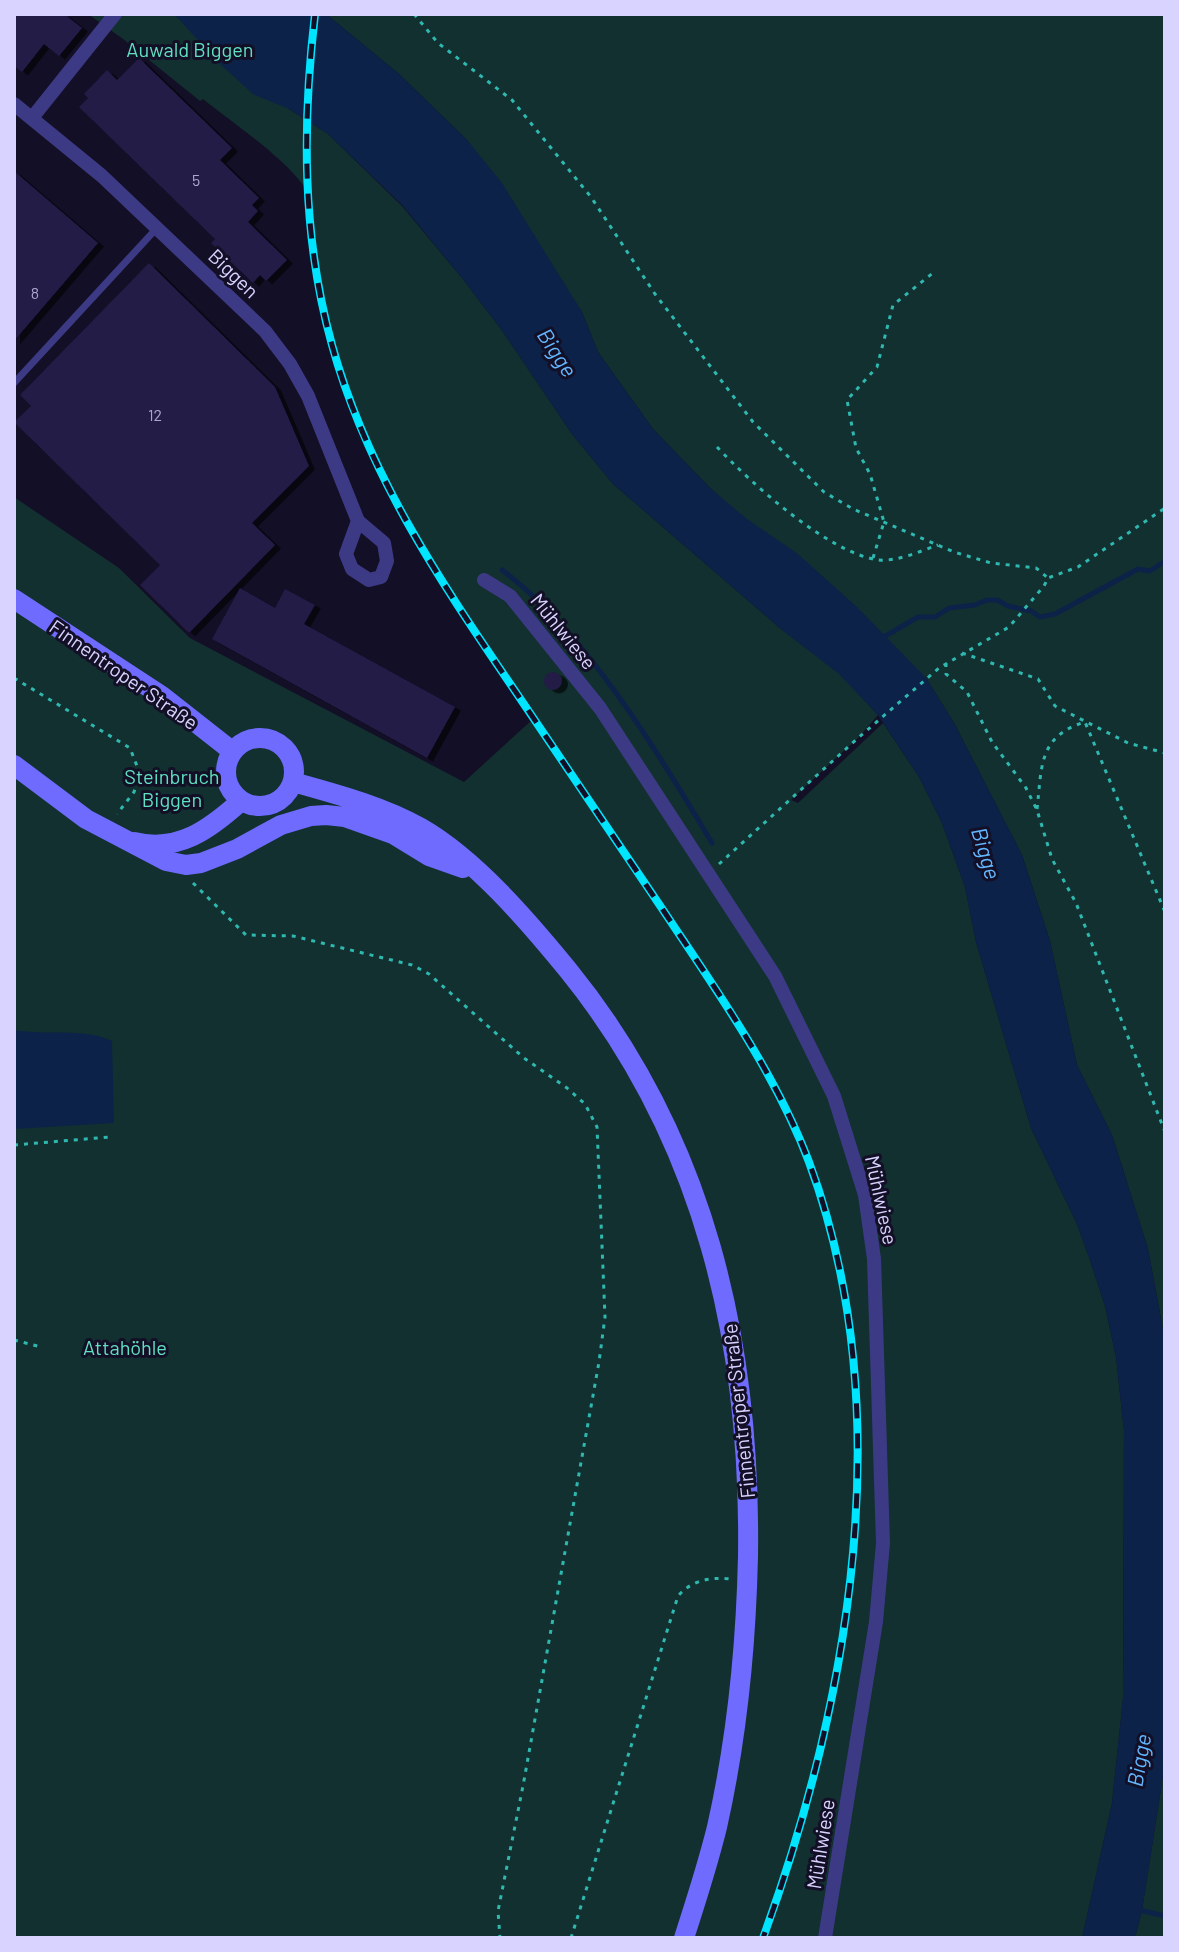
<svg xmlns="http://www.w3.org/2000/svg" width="1179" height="1952" viewBox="0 0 1179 1952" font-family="Barlow,sans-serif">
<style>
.green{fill:#12302f}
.water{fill:#0c2248}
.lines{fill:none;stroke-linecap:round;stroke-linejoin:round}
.stream{stroke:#0c2248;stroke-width:5}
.building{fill:#241b47;filter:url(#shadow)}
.path{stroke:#2fb8b0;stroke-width:3;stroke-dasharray:4 6;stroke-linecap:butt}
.service{stroke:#3d3a85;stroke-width:7}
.minor{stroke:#3d3a85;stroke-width:14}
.secondary{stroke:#6f6bff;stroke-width:20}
.rail-casing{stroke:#00e5ff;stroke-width:8}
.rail{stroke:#130f26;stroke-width:5;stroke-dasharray:15;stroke-linecap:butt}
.labels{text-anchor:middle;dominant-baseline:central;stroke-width:6;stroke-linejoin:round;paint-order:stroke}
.number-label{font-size:16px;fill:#aca6d1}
.park-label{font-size:20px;fill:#5fe0c0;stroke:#130f26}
.street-label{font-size:20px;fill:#d9d4ff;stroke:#130f26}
.water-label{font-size:22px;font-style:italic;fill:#62b6ff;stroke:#130f26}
</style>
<defs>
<filter id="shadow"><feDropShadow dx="6" dy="3.5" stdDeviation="0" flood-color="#0009"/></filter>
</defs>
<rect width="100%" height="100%" fill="#130f26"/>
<path class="green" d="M88,14H241L289,109L328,134L402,206L462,278L501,329L572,434L613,484L781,629L839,673L878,715L858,738L791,800L798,803L883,723L919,777L942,823L965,887L976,942L1031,1128L1076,1222L1089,1257L1105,1306L1116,1357L1124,1431L1123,1699L1112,1803L1082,1938H14V497L119,568L190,638L464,782L533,719C463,614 391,512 347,393C327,340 317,283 310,227C308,216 311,195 304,186C279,153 235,125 203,99L200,101L123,39Z
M326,14H1165V1340L1148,1249L1112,1135L1077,1065L1050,941L1022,855L954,723L926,678L710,488L653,429L598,352L582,312L467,140L399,74Z
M1165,1763V1938H1135L1142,1910Z"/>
<path class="water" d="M174,14H326L399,74L467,140L502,183L582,312L598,352L653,429L710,488L747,519L798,554L857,607L926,678L954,723L1022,855L1050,941L1077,1065L1112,1135L1148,1249L1165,1340V1763L1142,1911L1135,1938H1082L1112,1803L1123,1698L1124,1431L1116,1357L1105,1306L1089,1257L1076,1222L1031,1128L976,942L965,887L942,823L919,777L878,715L839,674L781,629L613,484L572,434L501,329L462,278L402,205L328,134L289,109L253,94L220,64Z
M14,1030C46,1036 83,1027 112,1041L114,1123L14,1129Z"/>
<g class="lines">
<path class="stream" d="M502,570C586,633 658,752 712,843
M882,638L918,617H935L949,608L975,605L987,600H997L1008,606L1031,611L1040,617L1055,614L1138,569L1150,571L1165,561
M1135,1909L1165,1916"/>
</g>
<path class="building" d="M14,14H64L82,28L59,56L44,44L22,72L14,66Z
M139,58L232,148L220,160L259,198L252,205L258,211L248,222L287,260L266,281L260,275L253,283L211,243L215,239L79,107L88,98L84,94L107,70L117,80Z
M14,171L98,243L14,341Z
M149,263L275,387L309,466L252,523L275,545L189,633L140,585L160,565L14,422L31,406L20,395Z
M240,588L275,608L285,589L315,605L304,624L455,707L427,758L212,639Z
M544 681a9 9 0 1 1 18 0a9 9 0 1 1-18 0Z"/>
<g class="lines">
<path class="path" d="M414,14L438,43L512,100L591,197L655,294L753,422L824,492L853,509L954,552L991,563L1036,568L1048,578
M717,447C752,484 827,552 878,560C896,562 921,551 938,545
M873,558L884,522L870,474L856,448L847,400L877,367L893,305L934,272
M962,653L1038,679L1055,706L1128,743L1165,753
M946,663V674L967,692L992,742L1026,788L1037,810L1052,859L1076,903L1165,1132
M14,678L130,748L140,774L134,792L117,814
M1037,809C1042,767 1038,736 1085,722L1165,912
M719,864L858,738L939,668L1009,627L1044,586L1048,578L1078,567L1165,508
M193,883L246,935L293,936L412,965L429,974L524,1058L567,1088L585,1104L597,1127L605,1317L599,1362L523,1786L498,1911L500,1938
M14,1145L110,1137
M14,1340L41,1347
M571,1938L678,1596C692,1580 710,1577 730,1579"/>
<path class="service" d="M14,383L156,229"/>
<path class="minor" d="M14,104L102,176L265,331L290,364L308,396L358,521L384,543L387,561L381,577L369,580L352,569L346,554L358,521
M32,118L115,14
M484,580L510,596L600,708L775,976L834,1096L865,1195L874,1259L883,1543L876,1622L825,1938"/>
<path class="secondary" d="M14,599L162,696L232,751
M226 772a34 34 0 1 1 68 0a34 34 0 1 1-68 0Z
M14,765L86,819L166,861L186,865L201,863L237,849L281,825L311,816L326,815L345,817L393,834L429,856L463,868
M293,782C336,794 382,806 421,828C475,859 528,921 568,970C705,1139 751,1342 748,1556C746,1647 737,1738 717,1827C708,1864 696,1901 684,1938
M134,842C178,853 210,829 241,801"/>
<defs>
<path id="rail" d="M315,14C302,125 302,237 332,345C367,472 438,578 511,685C562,760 612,835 663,910C716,990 775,1072 809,1162C900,1408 851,1697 763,1938"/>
</defs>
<use href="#rail" class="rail-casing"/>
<use href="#rail" class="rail"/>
</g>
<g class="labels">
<g class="number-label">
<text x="196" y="179">5</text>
<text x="35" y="292">8</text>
<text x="155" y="414">12</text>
</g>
<g class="park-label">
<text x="190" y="49">Auwald Biggen</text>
<text x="172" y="776">Steinbruch<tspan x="172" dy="23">Biggen</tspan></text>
<text x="125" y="1347">Attahöhle</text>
</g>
<g class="street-label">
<text transform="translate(234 273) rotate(44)">Biggen</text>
<text transform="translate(564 631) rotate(51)">Mühlwiese</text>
<text transform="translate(124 674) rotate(35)">Finnentroper Straße</text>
<text transform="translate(882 1200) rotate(78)">Mühlwiese</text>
<text transform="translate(738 1411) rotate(-96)">Finnentroper Straße</text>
<text transform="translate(820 1844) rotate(-81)">Mühlwiese</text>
</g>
<g class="water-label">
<text transform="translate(558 352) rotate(57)">Bigge</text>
<text transform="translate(987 853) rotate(73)">Bigge</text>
<text transform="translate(1138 1760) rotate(-80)">Bigge</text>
</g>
</g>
<rect width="1179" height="1952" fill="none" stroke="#d9d4ff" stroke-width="32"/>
</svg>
